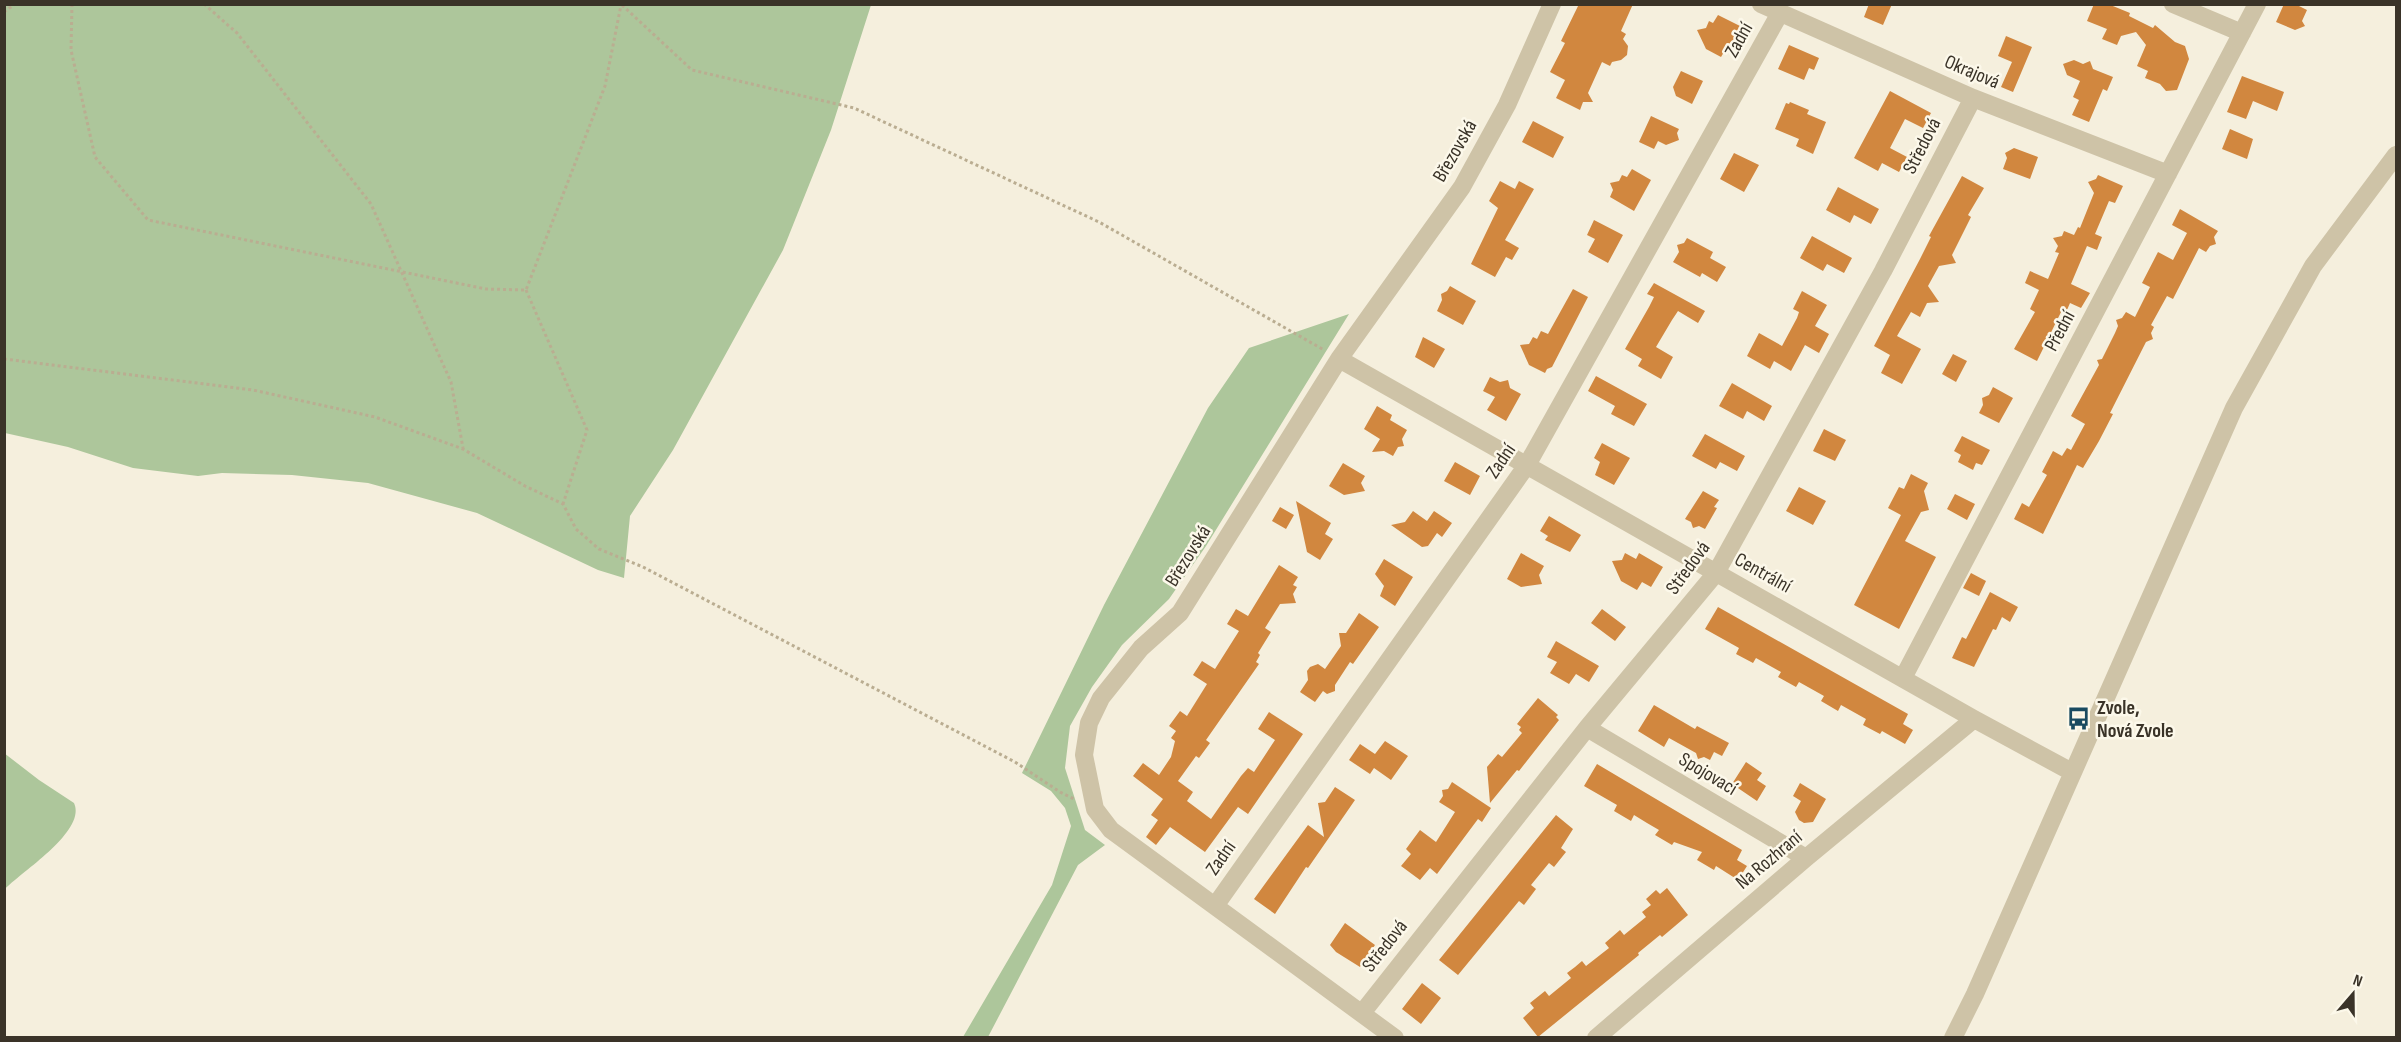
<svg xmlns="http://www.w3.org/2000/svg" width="2401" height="1042" viewBox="0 0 2401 1042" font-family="'Sofia Sans Condensed',sans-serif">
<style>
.green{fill:#adc69b}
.building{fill:#d1873f}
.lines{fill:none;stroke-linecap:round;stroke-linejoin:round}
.path{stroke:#baad91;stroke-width:3;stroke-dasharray:3 3;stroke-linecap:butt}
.minor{stroke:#cec3a7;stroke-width:18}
.labels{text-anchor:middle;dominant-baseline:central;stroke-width:5;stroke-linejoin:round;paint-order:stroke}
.street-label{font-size:20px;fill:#3a3328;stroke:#fcf8ea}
.poi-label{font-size:20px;font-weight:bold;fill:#3a3328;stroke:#fcf8ea;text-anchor:start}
</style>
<rect width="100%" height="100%" fill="#f5efdd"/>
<path class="green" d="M4,5L5,4L871,5L831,130L783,250L673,450L630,516L624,578L598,570L477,513L368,483L292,475L222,473L198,476L133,468L68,447L5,433Z
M1349,314L1206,546L1169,599L1122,645L1092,687L1070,726L1065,768L1085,830L1105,845L1078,865L988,1037H963L1052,885L1071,826L1065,808L1051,791L1022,773L1104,605L1208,408L1249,348Z
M4,753L39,780L74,803C87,831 21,872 5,889Z"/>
<path class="building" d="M1579,4H1633L1621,31L1626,34L1623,39L1628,46L1627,55L1621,60L1612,62L1610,66L1602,62L1588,93L1593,102H1583L1580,110L1556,98L1565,80L1550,72L1565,43L1561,41Z
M1869,4H1892L1883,25L1864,17Z
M2094,4H2108L2130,13L2129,16L2153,28L2155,25L2175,42L2185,46L2189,59L2177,90L2166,91L2160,84L2145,78L2148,71L2137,66L2146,45L2136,32L2121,36L2117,45L2102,39L2107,29L2087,21Z
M2284,4H2295L2307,10L2302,21L2305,26L2295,30L2276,22Z
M1718,15L1740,26L1729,52H1724L1721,57L1706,49L1697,30L1706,28L1709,21L1713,23Z
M2006,36L2032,47L2013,92L2001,87L2012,62L1998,56Z
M1789,45L1819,58L1814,70L1809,68L1804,80L1778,69Z
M2074,60L2083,64L2090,61L2093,69L2113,77L2107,91L2103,89L2089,122L2072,115L2079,100L2073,97L2080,81L2067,75L2063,64Z
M1681,71L1703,81L1692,104L1676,96L1673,87Z
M2242,76L2284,92L2277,111L2253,101L2246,119L2227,112Z
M1890,91L1931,113L1923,128L1905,119L1890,148L1907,157L1899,172L1882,163L1878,171L1854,158Z
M1790,102L1809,110L1807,114L1826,122L1813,154L1796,146L1799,139L1775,129L1786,103L1789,104Z
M1651,116L1679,129L1677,133L1679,140L1666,145L1658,141L1654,149L1639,142Z
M1533,121L1564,137L1553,158L1522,142Z
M2230,129L2253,139L2247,159L2222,149Z
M2014,148L2038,157L2030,179L2003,169L2007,158L2005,153Z
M1734,153L1759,165L1744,192L1720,179Z
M1632,169L1651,180L1634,211L1610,197L1613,190L1610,183L1619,181L1622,175L1627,177Z
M2098,175L2123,186L2115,203L2109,201L2095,234L2102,237L2097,250L2087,246L2071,284L2090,293L2081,308L2070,303L2067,310L2063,308L2037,361L2014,349L2035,312L2030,309L2039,290L2025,283L2030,271L2048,279L2059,253L2055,252L2058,246L2053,238L2062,236L2064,231L2074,235L2078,227L2080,228L2094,193L2088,182L2096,179Z
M1962,176L1984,188L1968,215L1971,217L1952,255L1956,263L1939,266L1928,286L1939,302L1927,303L1920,317L1911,312L1897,336L1921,349L1902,384L1881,373L1890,355L1874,346L1920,259L1931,237L1929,236Z
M1500,181L1515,189L1519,181L1534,189L1505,240L1519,248L1512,260L1506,257L1495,277L1471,264L1498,208L1489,201Z
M1838,187L1879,209L1871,224L1854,215L1850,223L1826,210Z
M2180,209L2218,231L2214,237L2216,244L2210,246L2206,252L2199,248L2173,299L2167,296L2151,325L2154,327L2151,333L2153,339L2146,342L2110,413L2113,414L2099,441L2083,468L2077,465L2043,534L2014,519L2022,503L2029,507L2047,475L2042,472L2053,451L2062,456L2067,448L2071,450L2085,424L2071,416L2099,365L2097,360L2102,359L2115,333L2118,326L2116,320L2122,318L2126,312L2135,317L2150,287L2142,283L2158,252L2173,260L2187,233L2172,225Z
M1594,220L1623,235L1608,263L1588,252L1595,239L1587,235Z
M1812,236L1852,258L1844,273L1827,264L1823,271L1800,258Z
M1687,238L1713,252L1710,258L1726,267L1717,282L1702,273L1700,277L1673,262L1679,252L1677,245L1684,243Z
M1654,283L1705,311L1698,323L1678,311L1672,320L1656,347L1673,357L1661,379L1638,366L1642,359L1625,349L1649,307L1654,297L1647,294Z
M1450,286L1476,301L1463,325L1437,311L1442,300L1441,294L1447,291Z
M1573,289L1588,297L1552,367L1547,369L1545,373L1529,365L1520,345L1529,344L1533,337L1537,339L1541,331L1548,334Z
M1802,291L1827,305L1815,326L1829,334L1819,353L1805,345L1791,371L1774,361L1770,369L1747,356L1759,333L1782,346L1797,318L1799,312L1793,309Z
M1423,337L1445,349L1434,368L1415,357Z
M1953,354L1967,361L1956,382L1942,374Z
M1596,376L1647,404L1634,426L1611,414L1615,406L1588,391Z
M1490,377L1500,382L1508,380L1510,388L1521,394L1506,421L1487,410L1495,397L1483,391Z
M1732,383L1772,406L1764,421L1747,411L1743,419L1719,406Z
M1993,387L2013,398L1999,423L1979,413L1983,405L1982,398L1989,395Z
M1377,406L1392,415L1390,420L1407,430L1402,439L1404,446L1398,447L1393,456L1384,451L1372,452L1380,439L1364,429Z
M1824,429L1846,440L1835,461L1813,451Z
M1705,434L1745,456L1737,471L1720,462L1716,469L1692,456Z
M1962,436L1990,450L1982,465L1976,463L1973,470L1958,462L1961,455L1954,451Z
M1602,443L1630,458L1614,485L1595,475L1600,462L1594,458Z
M1455,462L1480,476L1470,495L1444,481Z
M1343,463L1365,476L1361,483L1365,491L1344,495L1329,486Z
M1911,474L1928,483L1924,491L1929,510L1921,512L1905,541L1936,557L1899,629L1854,605L1901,515L1888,508L1899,487L1904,489Z
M1799,487L1826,501L1813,525L1786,511Z
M1703,491L1719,500L1714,507L1717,508L1705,529L1699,526L1693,528L1691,522L1685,519Z
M1955,494L1975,504L1967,520L1947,509Z
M1296,501L1331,523L1325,534L1333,539L1320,560L1307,552Z
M1280,507L1294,515L1286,529L1272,521Z
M1413,511L1427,521L1434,511L1452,523L1442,537L1437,533L1428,546L1422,547L1391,525L1405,522Z
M1549,516L1581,535L1570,552L1545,540L1548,536L1540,531Z
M1521,553L1544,566L1539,575L1542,584L1521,587L1507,579Z
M1625,553L1636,559L1639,553L1663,567L1651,587L1642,582L1637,590L1621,581L1612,561L1622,560Z
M1384,559L1413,577L1395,606L1380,596L1384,586L1375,574Z
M1279,565L1298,577L1293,585L1297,587L1293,594L1296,603L1280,604L1265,628L1271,632L1258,653L1260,655L1256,662L1259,664L1206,740L1210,743L1199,758L1196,756L1178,781L1193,792L1187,801L1211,819L1241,776L1248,768L1254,772L1275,740L1258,729L1269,712L1303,734L1248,814L1238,807L1205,852L1170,827L1156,845L1146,837L1158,820L1151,815L1163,799L1133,776L1143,763L1159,775L1171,757L1175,741L1171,738L1176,731L1169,726L1180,711L1187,716L1207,684L1193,675L1202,661L1215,669L1239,631L1227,624L1236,609L1248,616Z
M1971,573L1986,581L1979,596L1963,588Z
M1990,592L2018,607L2010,622L2002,617L1996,630L1993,629L1974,667L1952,658L1962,637L1966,639Z
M1718,607L1908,714L1903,724L1913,730L1905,744L1882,731L1880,734L1863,725L1866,719L1841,705L1838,711L1821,701L1824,696L1799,682L1796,687L1778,677L1781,672L1756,658L1753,663L1736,654L1739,648L1705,629Z
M1602,609L1626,627L1615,641L1591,623Z
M1359,613L1379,627L1353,664L1350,662L1335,685V691L1327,694L1323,691L1315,702L1300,692L1308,680L1307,671L1310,667L1318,664L1325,669L1341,646L1339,633H1346Z
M1556,641L1599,666L1589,682L1576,674L1569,684L1550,673L1557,662L1547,657Z
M1538,698L1558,715L1556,717L1559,720L1519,771L1517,770L1490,803L1487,767L1498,754L1502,757L1522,733L1519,730L1521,727L1517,724Z
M1654,705L1695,729L1697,726L1729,743L1722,756L1714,752L1710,760L1704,757L1698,759L1696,753L1669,738L1664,747L1638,731Z
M1385,741L1408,756L1391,780L1374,768L1370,774L1349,760L1360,744L1375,754Z
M1746,762L1762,773L1757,780L1766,786L1757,801L1732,784Z
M1597,764L1742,850L1737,860L1747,866L1738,880L1716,866L1714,870L1697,860L1702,852L1674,842L1672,845L1655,835L1659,830L1647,823L1634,815L1631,821L1614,811L1617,805L1584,786Z
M1452,782L1491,808L1482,822L1478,819L1437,874L1430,868L1420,880L1401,866L1411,854L1406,849L1420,830L1436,842L1455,812L1439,802L1443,796L1442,790L1448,789Z
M1800,783L1826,799L1813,822L1804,823L1799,820L1795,812L1801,801L1793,796Z
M1335,787L1355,800L1308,868L1306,867L1275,914L1254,899L1308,825L1324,837L1318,803L1325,802Z
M1556,815L1573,829L1561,848L1566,852L1554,867L1549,863L1531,885L1536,889L1524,905L1519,901L1458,975L1439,960Z
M1667,888L1688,915L1662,937L1660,935L1638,953L1639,955L1538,1037L1523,1018L1534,1008L1530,1003L1545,991L1549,996L1571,978L1567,973L1575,967L1582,961L1586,966L1609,948L1605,943L1620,930L1624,935L1646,917L1642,912L1651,905L1646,899L1656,890L1660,894Z
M1345,923L1375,945L1360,967L1336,952L1330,945Z
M1422,983L1441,998L1421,1024L1402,1009Z"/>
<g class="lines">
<path class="path" d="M72,4L71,50L95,157L148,220L486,289L526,290L605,86L621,5
M204,4L237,33L371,204L451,382L463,448
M622,5L692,70L854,108L1099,222L1324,350
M4,12L15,4
M526,290L587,430L563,504
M4,359L253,390L375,417L463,449L525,486L563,504L576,529L599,549L643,567L1015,762L1060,792L1074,799"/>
<path class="minor" d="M1761,4L1973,98L2168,174
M2173,4L2242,33
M1339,359L1974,719L2072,772
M1903,678L2257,4
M1587,728L1806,858
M1215,906L1527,465L1780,13
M1362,1013L1587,728L1716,573L1883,271L1973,98
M1395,1038L1111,830L1095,809L1084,755L1089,723L1101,698L1141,648L1180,613L1339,359L1462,187L1507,105L1552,4
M1596,1038L1806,858L1974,719
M1953,1038L1975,994L2234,408L2313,266L2396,155"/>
</g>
<defs>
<symbol id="bus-bare" viewBox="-9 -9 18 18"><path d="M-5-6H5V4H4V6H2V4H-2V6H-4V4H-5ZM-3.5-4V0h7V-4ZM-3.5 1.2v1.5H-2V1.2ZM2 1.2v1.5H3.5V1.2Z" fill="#194a60" stroke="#fcf8ea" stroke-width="2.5" paint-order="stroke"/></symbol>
</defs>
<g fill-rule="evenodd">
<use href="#bus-bare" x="2062" y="702" width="33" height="33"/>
</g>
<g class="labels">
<g class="street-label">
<text transform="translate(1739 40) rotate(-61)">Zadní</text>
<text transform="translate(1972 72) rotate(23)">Okrajová</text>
<text transform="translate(1922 146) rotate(-63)">Středová</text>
<text transform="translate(1455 151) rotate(-60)">Březovská</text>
<text transform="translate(2060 331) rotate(-62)">Přední</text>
<text transform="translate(1501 461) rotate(-56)">Zadní</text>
<text transform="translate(1188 556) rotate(-58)">Březovská</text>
<text transform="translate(1688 568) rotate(-54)">Středová</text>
<text transform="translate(1763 573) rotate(29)">Centrální</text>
<text transform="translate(1708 774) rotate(31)">Spojovací</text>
<text transform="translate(1221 858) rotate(-55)">Zadní</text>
<text transform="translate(1769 860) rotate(-40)">Na Rozhraní</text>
<text transform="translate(1385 946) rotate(-52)">Středová</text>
</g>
<g class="poi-label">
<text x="2097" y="708">Zvole,<tspan x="2097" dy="23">Nová Zvole</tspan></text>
</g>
</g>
<rect width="2401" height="1042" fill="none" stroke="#3a3328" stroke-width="12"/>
<g transform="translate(2353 994) rotate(20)" stroke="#fcf8ea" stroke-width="4.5" paint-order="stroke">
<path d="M0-4.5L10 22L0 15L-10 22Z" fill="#3a3328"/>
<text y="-9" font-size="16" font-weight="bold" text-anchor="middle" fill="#3a3328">N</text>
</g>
</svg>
